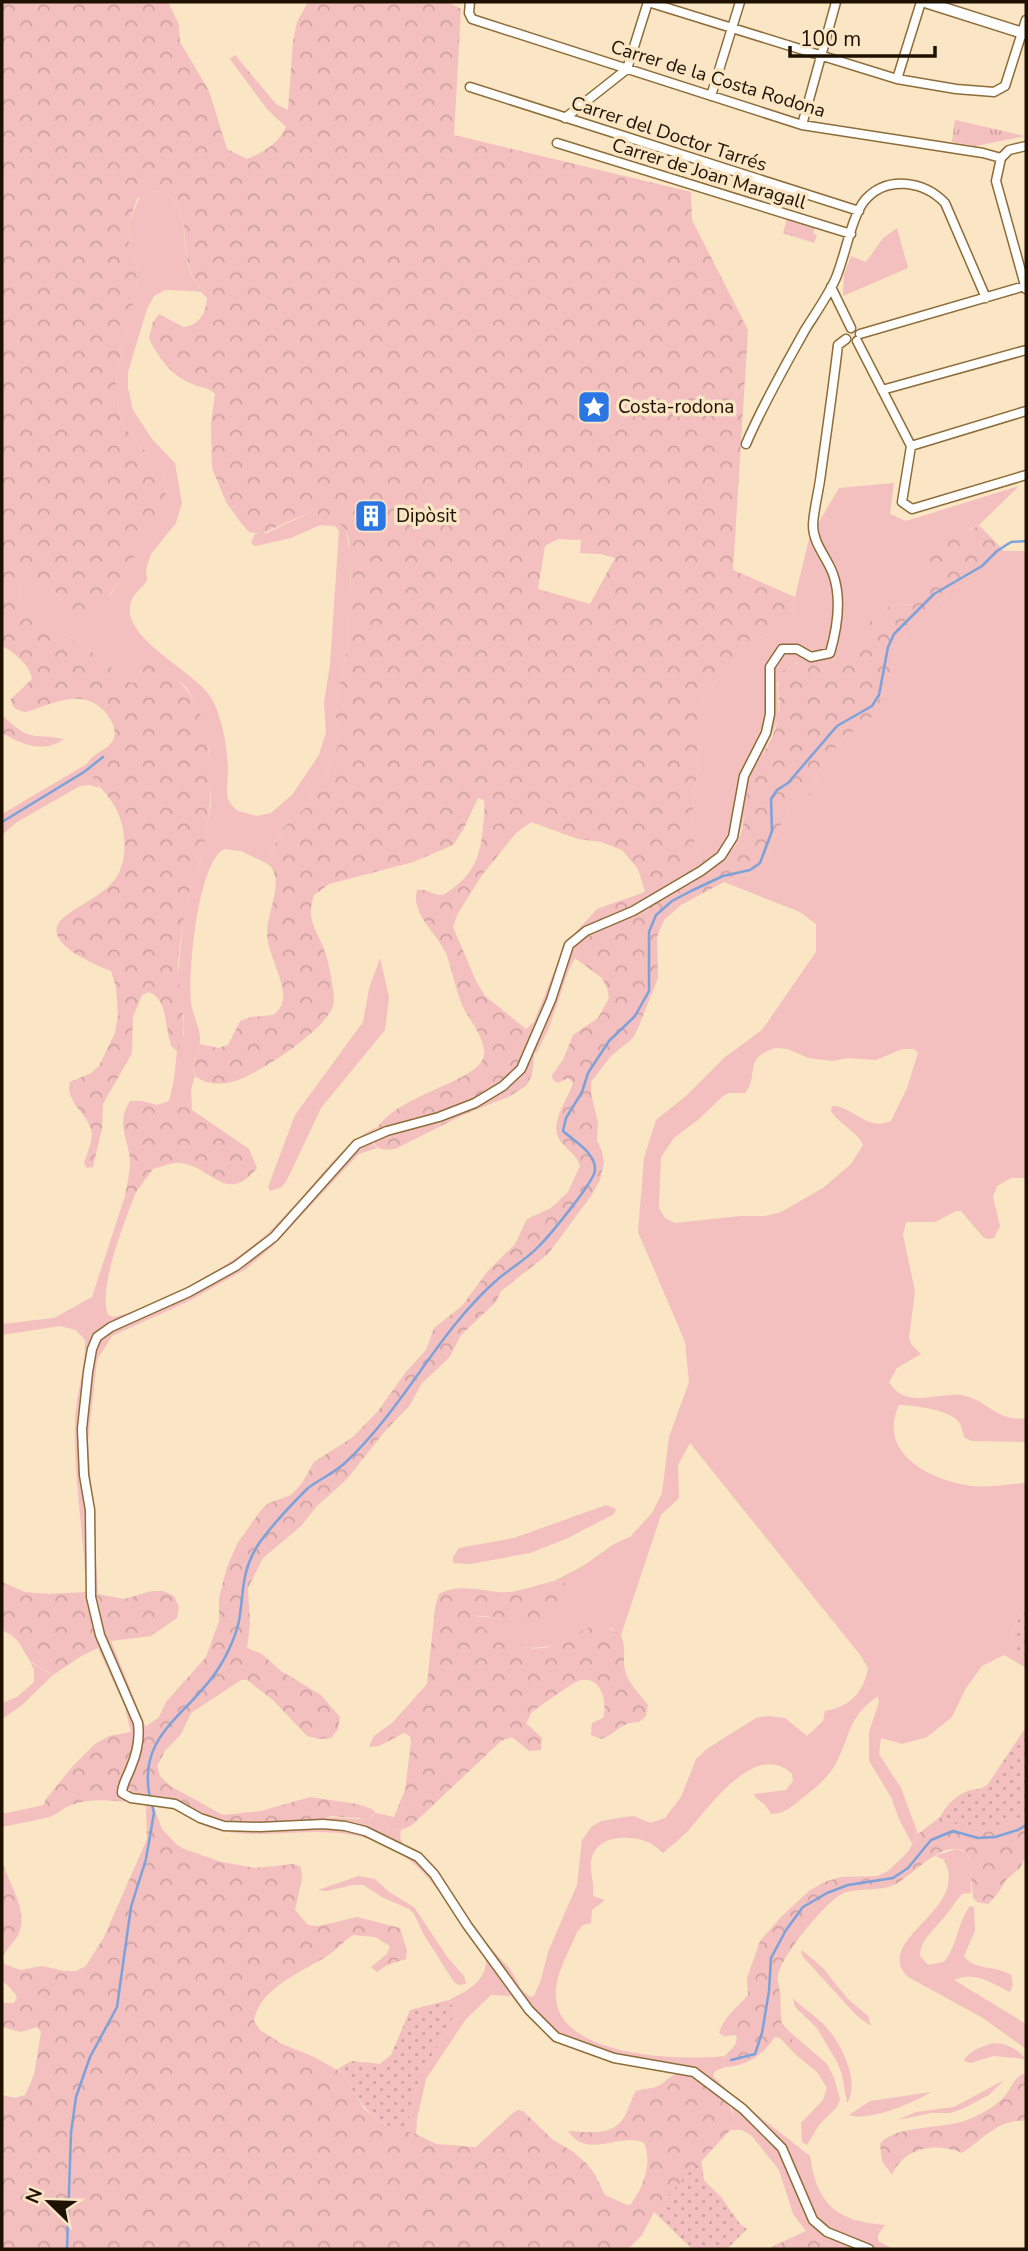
<svg xmlns="http://www.w3.org/2000/svg" width="1028" height="2251" viewBox="0 0 1028 2251" font-family="'Nunito Sans',sans-serif">
<style>
.grass{fill:#f3bfbf;fill-rule:evenodd}
.forest{fill:url(#forest-crowns);fill-rule:evenodd}
.park{fill:url(#park-tufts)}
.garden{fill:url(#garden-dots)}
.lines{fill:none;stroke-linecap:round;stroke-linejoin:round}
.stream{stroke:#7ca2d9;stroke-width:2.5}
.minor-casing{stroke:#8e6d38;stroke-width:11}
.tertiary-casing{stroke:#8e6d38;stroke-width:13}
.minor{stroke:#fff;stroke-width:8}
.tertiary{stroke:#fff;stroke-width:10}
.labels{text-anchor:middle;dominant-baseline:central;stroke-width:7;stroke-linejoin:round;paint-order:stroke}
.street-label{font-size:19px;fill:#1e1100;stroke:#fae5c4}
.poi-label{font-size:19px;fill:#1e1100;stroke:#fae5c4;text-anchor:start}
</style>
<defs>
<pattern id="forest-crowns" width="20" height="18" patternUnits="userSpaceOnUse" patternTransform="scale(1.75)"><rect width="20" height="18" fill="#f3bfbf"/><path d="M2 6a3 3 0 1 1 6 0M12 15a3 3 0 1 1 6 0" fill="none" stroke="#d0a3a2"/></pattern>
<pattern id="park-tufts" width="24" height="20" patternUnits="userSpaceOnUse" patternTransform="scale(1.75)"><rect width="24" height="20" fill="#f3bfbf"/><path d="M3 7l-1-3M5 7V3M7 7l1-3M15 17l-1-3M17 17v-4M19 17l1-3" fill="none" stroke="#d0a3a2"/></pattern>
<pattern id="garden-dots" width="8" height="8" patternUnits="userSpaceOnUse" patternTransform="scale(1.75)"><rect width="8" height="8" fill="#f3bfbf"/><path d="M2 2h.1M6 6h.1" fill="none" stroke="#d0a3a2" stroke-width="1.8" stroke-linecap="round"/></pattern>
</defs>
<rect width="100%" height="100%" fill="#fae5c4"/>
<path class="grass" d="M163,191C201,216 169,268 207,293V298L201,292L194,291L165,290L154,296L147,309L128,372V388L133,410L152,439L175,463L182,503L176,523L151,554L146,569L147,580C142,589 132,593 130,606C125,641 198,673 212,699C222,718 227,746 228,767C229,777 225,788 228,799C230,804 234,808 238,811L257,816L271,813L292,795L319,755L326,732L324,702L330,665L339,531L335,526L320,525L291,538L255,546L251,543L255,534L267,533L309,513L335,518L346,530L351,557L350,602L347,650L339,687L336,715L339,743L326,776L305,808L284,827L266,863L241,851L224,849C197,864 188,974 191,1003C193,1016 200,1027 200,1040C200,1053 189,1062 195,1076L191,1089L192,1110L169,1101L174,1080L177,1051L184,1034V1017L177,983L184,915L191,884L201,859L211,804L210,750L192,697L186,687L178,680L146,665L135,683L124,681L104,660L22,606L19,589L28,582C49,582 50,587 63,602C68,607 77,611 84,615L111,594L163,507L166,496L164,473L122,424L116,393L117,371L136,293L137,266L128,239L129,222L141,194L146,192Z
M897,228L908,268L843,296L844,274L851,256L866,262L883,238Z
M894,483L890,514L906,521L1019,486L979,525L936,544C924,558 928,570 930,587C922,613 899,599 882,610C856,641 842,674 796,662L777,683L779,718L751,781L745,814L737,843L729,851L699,861L691,828L700,741V701L728,667L760,638L793,619L795,597L809,539L839,488Z
M1004,551H1026V1178H1011L997,1186L993,1197L1000,1226L994,1238L988,1239L983,1237L961,1211H956L935,1222H906L903,1235L915,1291L909,1337L911,1344L921,1354L897,1368L889,1382C904,1409 937,1393 960,1395C986,1398 997,1423 1026,1418V1442L972,1441L965,1438C962,1433 962,1426 959,1422C951,1410 912,1405 899,1405C876,1454 932,1481 972,1486C991,1488 1008,1484 1026,1483V1609C1011,1625 1005,1645 1026,1658V1668L1004,1655L982,1666L966,1688L952,1717L927,1737L902,1744L881,1738L879,1754L901,1788L918,1834L912,1844L899,1819L891,1797L869,1761V1732L879,1702L878,1696C847,1717 851,1736 835,1765C826,1780 814,1789 800,1800C790,1808 784,1814 771,1814L765,1805L756,1798L754,1794L786,1790L793,1781L792,1774C756,1739 708,1808 688,1831C680,1839 671,1846 663,1853C657,1848 652,1843 645,1841C627,1835 598,1836 592,1857C588,1869 595,1883 593,1896L605,1900L592,1910L591,1923L583,1925L577,1932C569,1952 554,1976 556,1998C560,2057 680,2061 724,2056L721,2064L725,2067L715,2071L713,2076L732,2095L810,2156C817,2205 836,2221 885,2225L878,2235V2241L893,2249H832V2247L806,2231L793,2214L779,2170L751,2135L741,2130H731L734,2126C734,2120 734,2113 732,2108C725,2094 690,2072 674,2074C608,2060 555,2052 511,1996L491,1995L466,2019L426,2079L417,2119L416,2134L405,2133L417,2086L453,2017L454,2010L449,2000C467,1991 486,1982 486,1960C436,1891 418,1832 318,1832C287,1832 253,1837 222,1831C201,1828 184,1812 164,1806L159,1799L172,1798L214,1819L320,1820C338,1812 365,1827 376,1813L394,1817L384,1821L390,1829L401,1830L400,1838L403,1844L430,1864L470,1925L511,1970L521,1989L530,1997L534,1996L541,1980L548,1952L577,1885L582,1840L592,1826L602,1821L624,1817L634,1816L650,1823L665,1818L681,1797L696,1759L708,1748L756,1718L767,1716L785,1718L807,1736L823,1721L825,1711C850,1707 864,1692 868,1668L861,1656L690,1443L678,1465L679,1498L661,1515L621,1635L611,1628C564,1643 507,1669 474,1616L517,1620L551,1614L565,1583L554,1581L583,1566L614,1544L630,1537L652,1513L662,1493L669,1437L689,1382L685,1342L638,1232L644,1158L656,1120L687,1095L725,1057L762,1030L816,952V924L800,912L724,882L759,871L789,808L811,794L821,764L845,737L874,715L888,682L898,642L931,613L948,592L978,577ZM776,1048L788,1049L808,1058L832,1061L848,1058L876,1060L902,1049H914L918,1053L907,1088L891,1121C866,1132 852,1105 832,1106L831,1111C841,1126 856,1130 863,1145L851,1164L823,1188L781,1212L765,1216H741L675,1223L665,1218L659,1208L661,1157L674,1138L699,1119L723,1096L729,1093H745C760,1075 742,1057 776,1048Z
M87,764L100,788L90,785L80,786L17,822L2,835V814Z
M574,934L575,958L568,972L549,1028L536,1054L526,1029L534,1022L561,954Z
M380,958L389,997L385,1030L321,1108L287,1180L282,1187L270,1191L268,1187L295,1115L363,1022L369,989Z
M377,1127L373,1133V1144L377,1148L359,1154L273,1246L246,1269L189,1301L112,1336L97,1360L88,1441L98,1593L86,1592C84,1536 74,1481 75,1425C75,1396 86,1369 85,1340L76,1330L60,1326L2,1335V1324L54,1318L92,1297L125,1196L136,1192C126,1218 97,1289 108,1315L113,1317C158,1308 232,1265 267,1234C278,1223 289,1211 300,1199C325,1172 343,1143 377,1127Z
M606,1505L616,1509L614,1514L568,1538L530,1553L470,1564L453,1563V1557L459,1548L514,1538Z
M111,1641L146,1728L131,1733L125,1707L98,1648Z
M30,1662L53,1675L22,1705L2,1719V1703L17,1697L34,1682V1670Z
M44,1805L41,1810L44,1815L50,1817L2,1827V1814Z
M956,1849L966,1852C973,1865 970,1879 971,1893L962,1894C954,1903 948,1914 940,1922C931,1933 920,1941 920,1956L928,1965L944,1962C958,1945 957,1923 970,1906L974,1907L975,1931L964,1956C974,1971 996,1965 1011,1975L1013,1984L1010,1992C991,1983 975,1970 954,1980L1026,2024V2049L983,2018L908,1977C870,1939 974,1909 943,1859L935,1856Z
M359,1876L375,1879L389,1892L414,1907L448,1958L464,1976L466,1984L459,1985L454,1982L424,1935L414,1914L409,1909L382,1897L363,1885H352L327,1891L318,1890Z
M802,1950L823,1968L847,1998L868,2016L871,2026L857,2016L804,1958L801,1953Z
M793,1998C803,2009 817,2016 826,2027C841,2043 861,2083 847,2103L842,2074L837,2062L817,2028L795,2007Z
M789,2031L827,2064L834,2078L840,2099L837,2107L819,2125L807,2145L802,2142L801,2123L823,2100L827,2088L817,2072L796,2055L797,2050Z
M994,2043C1005,2043 1020,2050 1025,2059L993,2056L971,2063L964,2061C967,2052 984,2045 994,2043Z
M1004,2080L989,2095L962,2109L950,2113H932L897,2120L916,2112L954,2107Z
M931,2092C914,2103 868,2122 849,2115L870,2101Z"/>
<path class="forest" d="M2,2H168L179,25L180,42L209,91L227,149L247,159C264,152 278,144 286,127L267,109L230,59L235,55L276,104L288,110L293,41L297,22L308,2H448L461,9L454,135L691,192L692,220L748,330L733,570L795,597L793,619L760,638L728,667L700,701V741L691,828L699,861C710,857 726,855 734,847C745,835 745,805 748,790C754,764 775,741 779,715C781,701 774,687 782,673C793,653 815,671 835,660C856,649 864,624 882,610C899,599 922,613 930,587C929,580 926,571 926,564C926,536 962,536 979,525L1004,551L978,577L948,592L931,613L898,642L888,682L874,715L845,737L821,764L811,794L789,808L759,871L724,882L707,891L681,905L664,920L657,937L658,978L638,1028L633,1038L611,1056L591,1082V1094L598,1122L597,1141L602,1151L604,1163L600,1180L591,1196L548,1254L501,1291L496,1302L461,1335L449,1358L422,1383L410,1405L386,1430L346,1480L317,1506L301,1526L263,1558L248,1588L250,1624L247,1648L262,1654L281,1671L321,1695L340,1717L338,1729L331,1738L319,1739L307,1736L273,1700L247,1680H241L191,1713L181,1734L165,1751L157,1766L160,1776L170,1786L223,1815L261,1811L310,1797L357,1804L372,1809L376,1813L367,1819L332,1816L314,1821L238,1824L215,1819L171,1798L159,1799L153,1805L162,1829L177,1845L184,1849L221,1862L255,1868L294,1864L301,1867L302,1878L295,1910L308,1925L319,1926L357,1917L400,1928L407,1951L406,1959L387,1965L377,1972L371,1967L387,1954L390,1946L375,1937L353,1935C343,1941 337,1950 327,1956C302,1972 259,1988 254,2021L260,2030L282,2044L312,2056L343,2073L364,2109L385,2125L416,2134L436,2144L476,2147L513,2113L518,2110L523,2111L553,2140L572,2151L587,2164L594,2173L605,2195L627,2205L631,2204C643,2188 653,2162 644,2143C620,2131 589,2161 568,2131C587,2132 613,2137 624,2117C629,2109 631,2099 636,2091C643,2089 651,2089 658,2086C665,2083 670,2075 677,2074C694,2070 741,2105 734,2126L654,2212L642,2235L628,2249H2V2095L15,2098L25,2095L34,2075L41,2032L37,2027L21,2032L2,2027V2003H14L17,1998L15,1993L2,1980V1959L4,1964L20,1970L42,1966L64,1971H76L86,1966L104,1937L147,1839L146,1805C123,1801 91,1796 69,1806C62,1809 57,1814 50,1817L44,1815L41,1810L46,1799L72,1767L95,1744L109,1736L141,1730L159,1717L166,1702L206,1657L219,1621V1598L227,1567L237,1544L261,1510L269,1503L291,1495L302,1483L314,1462L353,1437L378,1411L406,1372L426,1350L434,1328L462,1306L487,1272L515,1244L527,1219L551,1208L568,1192L580,1166C577,1156 570,1152 563,1144C546,1126 567,1102 573,1083L568,1078L558,1083L553,1080L552,1075L563,1060L573,1035L598,1018L609,998L607,988L602,978L575,958L574,934L597,909L645,892L638,869L622,850L601,842L578,839L531,822L516,833L482,875L457,915L453,927L476,981L485,996L526,1029L535,1048L532,1075L526,1086L510,1096L461,1116L395,1149C384,1150 375,1151 372,1138C387,1094 480,1084 484,1055C486,1039 470,1021 463,1007C456,991 453,973 447,956C439,935 410,914 417,890C427,888 434,896 443,895C472,877 480,860 483,827C484,818 485,809 484,800L478,798L463,830L453,845L413,862L329,884L314,895C305,921 318,931 325,952C329,964 331,977 333,989C333,994 335,1000 333,1005C328,1029 255,1077 231,1082C219,1085 205,1084 195,1076L193,1066L200,1044L218,1048L228,1045L240,1021L251,1017L273,1015C299,998 267,959 267,934C266,913 288,876 266,863L284,827L305,808L326,776L339,743L336,715L339,687L347,650L351,574L349,540L346,530L334,518L308,513L261,534L249,532L241,523L226,502L212,468L211,423L215,394C208,386 199,388 190,383C171,375 157,356 149,338L153,322L159,314L183,327C201,326 208,309 207,293C170,268 201,215 163,191L146,192L137,199L129,222L128,239L137,266L136,293L117,371L116,393L122,424L164,473L166,496L163,507L124,574L107,598L84,615C56,610 64,582 28,582L19,589L22,606L104,660L124,681L135,683L146,665L151,662C224,695 216,793 201,858C198,868 193,877 190,888C184,912 181,937 178,962C175,989 193,1029 177,1051L172,1047C164,1029 169,1000 149,992L142,995L133,1017L132,1053L103,1104L102,1128L93,1167L87,1168L84,1163C87,1153 94,1139 91,1129C86,1112 65,1102 70,1082L91,1073L99,1066L115,1033L118,1015L116,987L111,971C95,965 37,941 63,918C77,906 99,897 111,884C118,877 123,865 124,855C126,836 122,815 110,799C102,788 90,778 87,764C93,752 110,750 114,738C116,730 113,723 109,717C87,685 55,703 26,712C18,711 11,708 11,699L32,679C30,665 14,652 2,646ZM558,539L581,540L580,553L600,554L615,558L590,604L538,589L545,546Z
M2,715C30,742 29,733 64,739C43,754 22,744 2,733Z
M130,1101H142L157,1105L169,1101L192,1110L249,1149L257,1168C226,1206 212,1166 180,1163C172,1162 161,1167 153,1169L136,1192L125,1196C127,1185 130,1173 130,1162C129,1138 115,1125 130,1101Z
M554,1581L565,1583L572,1593C560,1617 533,1622 508,1620C496,1619 485,1615 474,1616C482,1629 494,1637 508,1643C522,1648 536,1651 551,1646C577,1638 591,1614 621,1635C627,1652 622,1658 625,1670C628,1684 640,1694 648,1705L646,1716L639,1722C620,1722 618,1733 601,1739L591,1735L592,1723L603,1718C608,1702 601,1673 578,1681C573,1683 535,1709 531,1713C531,1714 527,1722 526,1723L542,1738L541,1750L529,1751L512,1737L501,1741L411,1826L401,1830L390,1829L384,1821L394,1817L405,1790L411,1742L410,1736L404,1733L379,1746L369,1747L374,1736L393,1722L427,1684L435,1608L439,1594C462,1581 487,1594 511,1592C525,1590 540,1584 554,1581Z
M2,1582L25,1592L50,1594L86,1592L125,1599L152,1591H163L174,1596L179,1607L177,1618L151,1636L111,1641L80,1657L53,1675C47,1670 33,1665 29,1659C19,1645 21,1639 2,1630Z
M1026,1814V1855L1020,1868L1007,1879L998,1893L988,1904L977,1902L973,1898L969,1857L966,1852C943,1838 915,1874 896,1884C880,1892 861,1887 844,1893C827,1899 779,1959 778,1976C777,1981 779,1986 780,1992C781,2002 780,2013 782,2024L789,2031L797,2050L796,2055L780,2038L775,2037C762,2055 748,2066 725,2067L721,2064C724,2051 740,2048 736,2035L724,2036L719,2033C724,2016 737,2008 748,1995L747,1978L760,1941L781,1917L809,1891L824,1882L841,1877L877,1876L888,1871L908,1852L918,1834L940,1817C978,1833 989,1835 1026,1814Z
M2,1861C8,1882 27,1908 20,1930C17,1941 6,1948 2,1959Z
M1023,2074L1026,2075V2121C1000,2118 982,2140 962,2153C936,2142 904,2147 892,2175L882,2161L880,2144C894,2125 943,2129 964,2121C976,2117 993,2108 1002,2099C1011,2091 1012,2079 1023,2074Z
M806,2231L832,2247V2249H767Z"/>
<path class="park" d="M955,120L1025,136L976,146L952,142Z
M787,219L815,228L813,233L817,235L814,243L783,233Z"/>
<path class="garden" d="M1026,1609V1658C1005,1645 1011,1626 1026,1609Z
M1026,1727V1814C989,1835 978,1834 940,1817C946,1805 958,1793 971,1790C979,1789 982,1789 988,1784Z
M449,2000L454,2010L453,2017L417,2086L405,2133C382,2125 367,2114 354,2092C349,2083 346,2075 338,2069L351,2061L380,2064L391,2055L410,2010Z
M701,2159L704,2180L721,2197L740,2224L747,2229L727,2249H692L654,2212Z"/>
<g class="lines">
<path class="stream" d="M2,822L84,772L103,757
M150,1798C136,1734 189,1715 218,1669C226,1657 236,1636 239,1621C244,1592 241,1571 258,1545C269,1529 293,1503 307,1489C319,1479 335,1473 346,1462C404,1408 438,1331 498,1279C511,1268 527,1259 539,1246C549,1236 595,1181 595,1170C596,1153 574,1141 563,1131L566,1118L582,1092L588,1073L609,1041L635,1016L649,991V932L656,915L672,901L691,891L723,876L750,870L760,863L772,831L771,799L777,790L788,783L837,726L872,706L879,695L888,647L894,634L934,594L982,566L997,551L1011,542L1026,541
M731,2060L755,2054L762,2033L769,1991L771,1958L786,1930L803,1907L827,1893L848,1885L893,1878L908,1868L931,1840L953,1831L978,1838L995,1837L1018,1830L1026,1825
M67,2249L71,2133L76,2097L90,2057L117,2007L131,1907L146,1859L154,1813L152,1804"/>
<defs>
<path id="minor" d="M470,2L469,13L472,19L802,125L983,153L1001,158
M648,2L897,79L956,89L994,92L1005,86L1026,20
M897,79L921,2
M470,87L859,211
M711,96L740,2
M565,118L627,69L648,2
M802,125L836,2
M557,143L851,234
M831,287L851,328
M1026,289L996,181L1001,158L1009,150L1026,146
M860,334L1025,286
M846,339L838,345C833,388 827,430 821,473C819,491 814,507 813,525C813,544 827,557 833,574C842,599 837,629 830,653L811,657L797,649H782L770,667V714L766,733L744,776L733,837L721,856L701,871L633,911L586,931L569,945L551,1000L521,1069L503,1086L475,1103L439,1117L387,1131L357,1144L274,1237L236,1266L189,1292L111,1327L97,1337L92,1349L88,1372L82,1429L84,1475L90,1510L91,1597L100,1635L138,1723C140,1738 137,1753 131,1767C128,1776 122,1784 122,1793L131,1798L175,1804L200,1818L224,1826L260,1827L323,1824L345,1826L365,1831L418,1857L434,1874L467,1925L529,2010L556,2037L614,2058L694,2072L743,2109L782,2148L813,2220L827,2232L869,2249
M857,341L911,446L902,502L912,509L1026,475
M882,390L1026,350
M746,444C763,404 784,368 805,330C815,314 827,297 835,280C845,258 851,217 865,200C887,175 924,181 945,203L986,298
M911,446L1026,411"/>
<path id="tertiary" d="M925,2L1026,34"/>
</defs>
<use href="#minor" class="minor-casing"/>
<use href="#tertiary" class="tertiary-casing"/>
<use href="#minor" class="minor"/>
<use href="#tertiary" class="tertiary"/>
</g>
<defs>
<symbol id="sight-square" viewBox="-11 -11 22 22"><rect x="-9" y="-9" width="18" height="18" rx="4" fill="#2b76e2" stroke="#fae5c4"/><path d="M0-6L1.8-2.2L6-1.7L2.9 1.2L3.7 5.4L0 3.3L-3.7 5.4L-2.9 1.2L-6-1.7L-1.8-2.2Z" fill="#fff"/></symbol>
<symbol id="building-square" viewBox="-11 -11 22 22"><rect x="-9" y="-9" width="18" height="18" rx="4" fill="#2b76e2" stroke="#fae5c4"/><path d="M-4-6H4V6H1V3H-1V6H-4ZM-2.5-4.3h1.7v1.8h-1.7ZM.8-4.3h1.7v1.8H.8ZM-2.5-1h1.7V.8h-1.7ZM.8-1h1.7V.8H.8Z" fill="#fff"/></symbol>
</defs>
<g fill-rule="evenodd">
<use href="#sight-square" x="575" y="388" width="38" height="38"/>
<use href="#building-square" x="352" y="497" width="38" height="38"/>
</g>
<g class="labels">
<g class="street-label">
<text transform="translate(718 79) rotate(17)">Carrer de la Costa Rodona</text>
<text transform="translate(669 134) rotate(18)">Carrer del Doctor Tarrés</text>
<text transform="translate(709 174) rotate(17)">Carrer de Joan Maragall</text>
</g>
<g class="poi-label">
<text x="618" y="407">Costa-rodona</text>
<text x="396" y="516">Dipòsit</text>
</g>
</g>
<rect width="1028" height="2251" fill="none" stroke="#1e1100" stroke-width="7"/>
<g transform="translate(49 2202) rotate(293)" stroke="#fae5c4" stroke-width="5" paint-order="stroke">
<path d="M0-5L12 26L0 18L-12 26Z" fill="#1e1100"/>
<text y="-10" font-size="19" font-weight="bold" text-anchor="middle" fill="#1e1100">N</text>
</g>
<path d="M790 46v10h145v-10" fill="none" stroke="#1e1100" stroke-width="3.5"/>
<text x="800" y="46" font-size="21" fill="#1e1100" stroke="#fae5c4" stroke-width="5" paint-order="stroke">100 m</text>
</svg>
